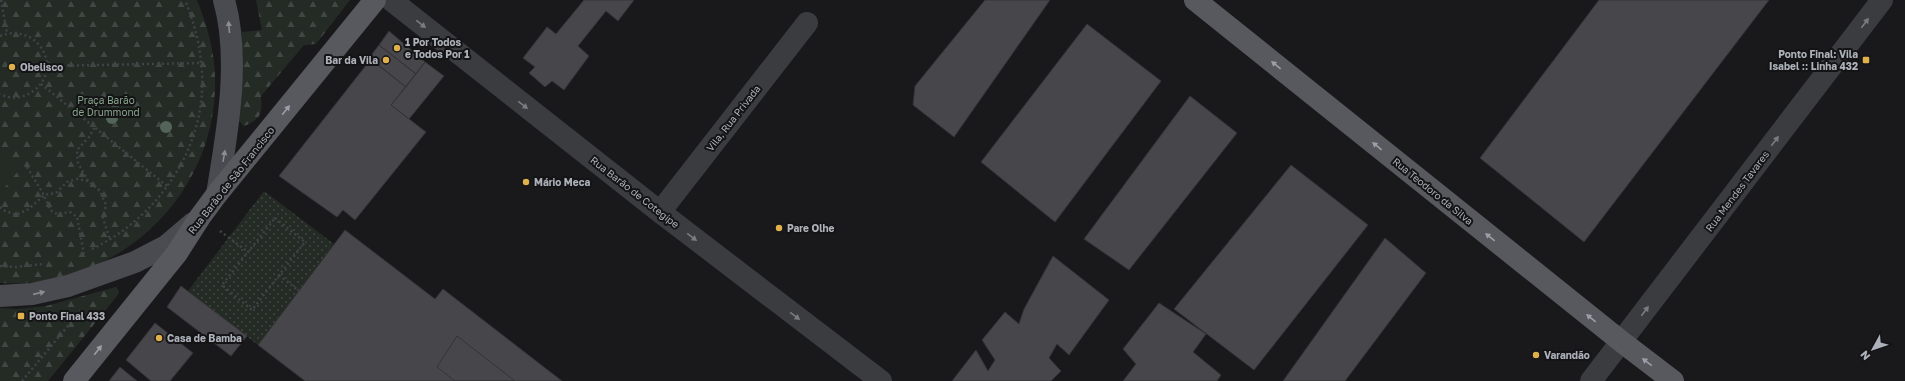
<svg xmlns="http://www.w3.org/2000/svg" width="1905" height="381" viewBox="0 0 1905 381" font-family="'Golos Text',sans-serif">
<style>
.forest{fill:url(#forest-firs)}
.garden{fill:url(#garden-dots)}
.pitch{fill:#242b25}
.building{fill:#47474b;stroke:#343437}
.lines{fill:none;stroke-linecap:round;stroke-linejoin:round}
.path{stroke:#414247;stroke-width:2.5;stroke-dasharray:2 3;stroke-linecap:butt}
.street{stroke:#3b3c40;stroke-width:22}
.secondary{stroke:#494b50;stroke-width:22}
.primary{stroke:#57595f;stroke-width:22}
.tree{fill:#556458}
.oneway{fill:#7a7c83}
.oneway2{fill:#8a8d94}
.oneway3{fill:#9c9fa7}
.poi-dot{fill:#e0b04d;stroke:#141416;stroke-width:1.5}
.labels{text-anchor:middle;dominant-baseline:central;stroke-width:4;stroke-linejoin:round;paint-order:stroke}
.poi-label{font-size:10px;font-weight:bold;fill:#adb1b9;stroke:#141416;text-anchor:start}
.park-label{font-size:10px;fill:#86a289;stroke:#141416}
.street-label{font-size:10px;fill:#adb1b9;stroke:#141416}
</style>
<defs>
<pattern id="forest-firs" width="22" height="20" patternUnits="userSpaceOnUse"><rect width="22" height="20" fill="#242b25"/><path d="M5 1l3.5 6h-7zM16 11l3.5 6h-7z" fill="#414743"/></pattern>
<pattern id="garden-dots" width="8" height="8" patternUnits="userSpaceOnUse"><rect width="8" height="8" fill="#242b25"/><path d="M2 2h.1M6 6h.1" fill="none" stroke="#414743" stroke-width="1.8" stroke-linecap="round"/></pattern>
</defs>
<rect width="100%" height="100%" fill="#19191b"/>
<path class="forest" d="M0,0H197C207,25 214,49 215,76C219,195 117,290 0,283Z
M256,0H350L316,44L304,45L261,96C262,113 262,119 244,126L239,121L242,97V32L262,30Z
M116,287L119,291L117,296L48,381H0V308L17,309L46,306Z"/>
<path class="garden" d="M264,191L334,244L258,345L188,291Z"/>
<path class="pitch" d="M0,155L19,170L0,193Z"/>
<path class="building" d="M584,0H634L618,21L606,11L578,46L589,56L564,90L552,81L545,87L529,73L535,67L523,58L547,27L556,34Z
M985,0H1050L954,137L913,105L915,86Z
M1599,0H1769L1584,242L1480,158Z
M1087,24L1161,81L1055,222L981,162Z
M389,31L425,62L416,74L379,45Z
M379,45L416,74L406,87L369,58Z
M371,59L406,87L391,105L426,132L355,220L343,210L337,217L279,176Z
M425,62L444,76L409,119L391,105Z
M1190,96L1237,133L1129,270L1084,239Z
M1291,165L1368,225L1254,370L1174,309Z
M345,230L435,299L443,289L562,381H305L258,345Z
M1385,238L1426,273L1345,381H1283Z
M1053,256L1109,300L1069,355L1057,344L1049,358L1061,371L1051,381H952L976,350L988,371L995,360L982,340L1005,312L1019,324L1024,309Z
M181,286L247,336L231,356L167,307Z
M1159,303L1206,334L1193,352L1221,375L1217,381H1123L1136,364L1123,349Z
M155,323L193,353L170,381H151L126,360Z
M457,336L515,381H455L437,367Z
M120,367L137,381H109Z"/>
<g class="lines">
<path class="path" d="M1,0L7,33
M0,36C39,21 66,72 30,93C21,99 10,99 0,94
M47,66L202,63
M41,84L168,187
M27,167L44,195L56,193L67,182L77,179L88,181L100,191L106,205L103,218L110,240
M88,181L78,163L77,150L89,137L94,128
M0,207L3,210L16,215L29,209L44,195L50,210L57,214L70,212L77,217L84,254
M275,218L305,242L252,310L222,285Z
M220,231L248,252
M92,249C161,216 211,141 201,62C199,40 193,20 185,0
M0,266L16,267L45,264
M279,275L299,291
M22,381L83,308"/>
<path class="street" d="M391,0L660,212L881,381
M660,212L807,23
M1591,381L1882,0"/>
<path class="secondary" d="M217,194C227,134 241,60 224,0
M0,296L32,294L68,286L135,262L166,246L193,223"/>
<path class="primary" d="M1195,0L1622,342L1673,381
M74,381L177,253L200,217L217,194L375,0"/>
</g>
<g class="tree">
<circle cx="112" cy="118" r="6"/>
<circle cx="166" cy="127" r="6"/>
</g>
<defs><path id="oneway-solid" d="M-6-.8H1V-3.2L6.5 0L1 3.2V.8H-6Z"/></defs>
<g class="oneway">
<use href="#oneway-solid" transform="translate(1865 23) rotate(-53)"/>
<use href="#oneway-solid" transform="translate(421 24) rotate(38)"/>
<use href="#oneway-solid" transform="translate(523 105) rotate(38)"/>
<use href="#oneway-solid" transform="translate(1775 141) rotate(-53)"/>
<use href="#oneway-solid" transform="translate(692 237) rotate(37)"/>
<use href="#oneway-solid" transform="translate(1645 311) rotate(-53)"/>
<use href="#oneway-solid" transform="translate(795 316) rotate(37)"/>
</g>
<g class="oneway2">
<use href="#oneway-solid" transform="translate(229 27) rotate(-95)"/>
<use href="#oneway-solid" transform="translate(224 156) rotate(-80)"/>
<use href="#oneway-solid" transform="translate(39 293) rotate(-13)"/>
</g>
<g class="oneway3">
<use href="#oneway-solid" transform="translate(1276 65) rotate(-141)"/>
<use href="#oneway-solid" transform="translate(286 110) rotate(-51)"/>
<use href="#oneway-solid" transform="translate(1377 146) rotate(-141)"/>
<use href="#oneway-solid" transform="translate(1490 237) rotate(-141)"/>
<use href="#oneway-solid" transform="translate(1591 318) rotate(-141)"/>
<use href="#oneway-solid" transform="translate(98 350) rotate(-52)"/>
<use href="#oneway-solid" transform="translate(1647 362) rotate(-143)"/>
</g>
<g class="poi-dot">
<circle cx="397" cy="48" r="4"/>
<circle cx="386" cy="60" r="4"/>
<rect x="1862" y="56" width="8" height="8" rx="2"/>
<circle cx="12" cy="67" r="4"/>
<circle cx="526" cy="182" r="4"/>
<circle cx="779" cy="228" r="4"/>
<rect x="17" y="312" width="8" height="8" rx="2"/>
<circle cx="159" cy="338" r="4"/>
<circle cx="1536" cy="355" r="4"/>
</g>
<g class="labels">
<g class="poi-label">
<text x="405" y="42">1 Por Todos<tspan x="405" dy="12">e Todos Por 1</tspan></text>
<text x="1858" y="54" text-anchor="end">Ponto Final: Vila<tspan x="1858" dy="12">Isabel :: Linha 432</tspan></text>
<text x="378" y="60" text-anchor="end">Bar da Vila</text>
<text x="20" y="67">Obelisco</text>
<text x="534" y="182">Mário Meca</text>
<text x="787" y="228">Pare Olhe</text>
<text x="29" y="316">Ponto Final 433</text>
<text x="167" y="338">Casa de Bamba</text>
<text x="1544" y="355">Varandão</text>
</g>
<g class="park-label">
<text x="106" y="100">Praça Barão<tspan x="106" dy="12">de Drummond</tspan></text>
</g>
<g class="street-label">
<text transform="translate(733 118) rotate(-52)">Vila, Rua Privada</text>
<text transform="translate(231 180) rotate(-52)">Rua Barão de São Francisco</text>
<text transform="translate(1433 191) rotate(39)">Rua Teodoro da Silva</text>
<text transform="translate(1737 191) rotate(-53)">Rua Mendes Tavares</text>
<text transform="translate(635 192) rotate(38)">Rua Barão de Cotegipe</text>
</g>
</g>
<g transform="translate(1873 349) rotate(230)" stroke="#141416" stroke-width="3" paint-order="stroke">
<path d="M0-3L7 15L0 10L-7 15Z" fill="#adb1b9"/>
<text y="-6" font-size="11" font-weight="bold" text-anchor="middle" fill="#adb1b9">N</text>
</g>
</svg>
